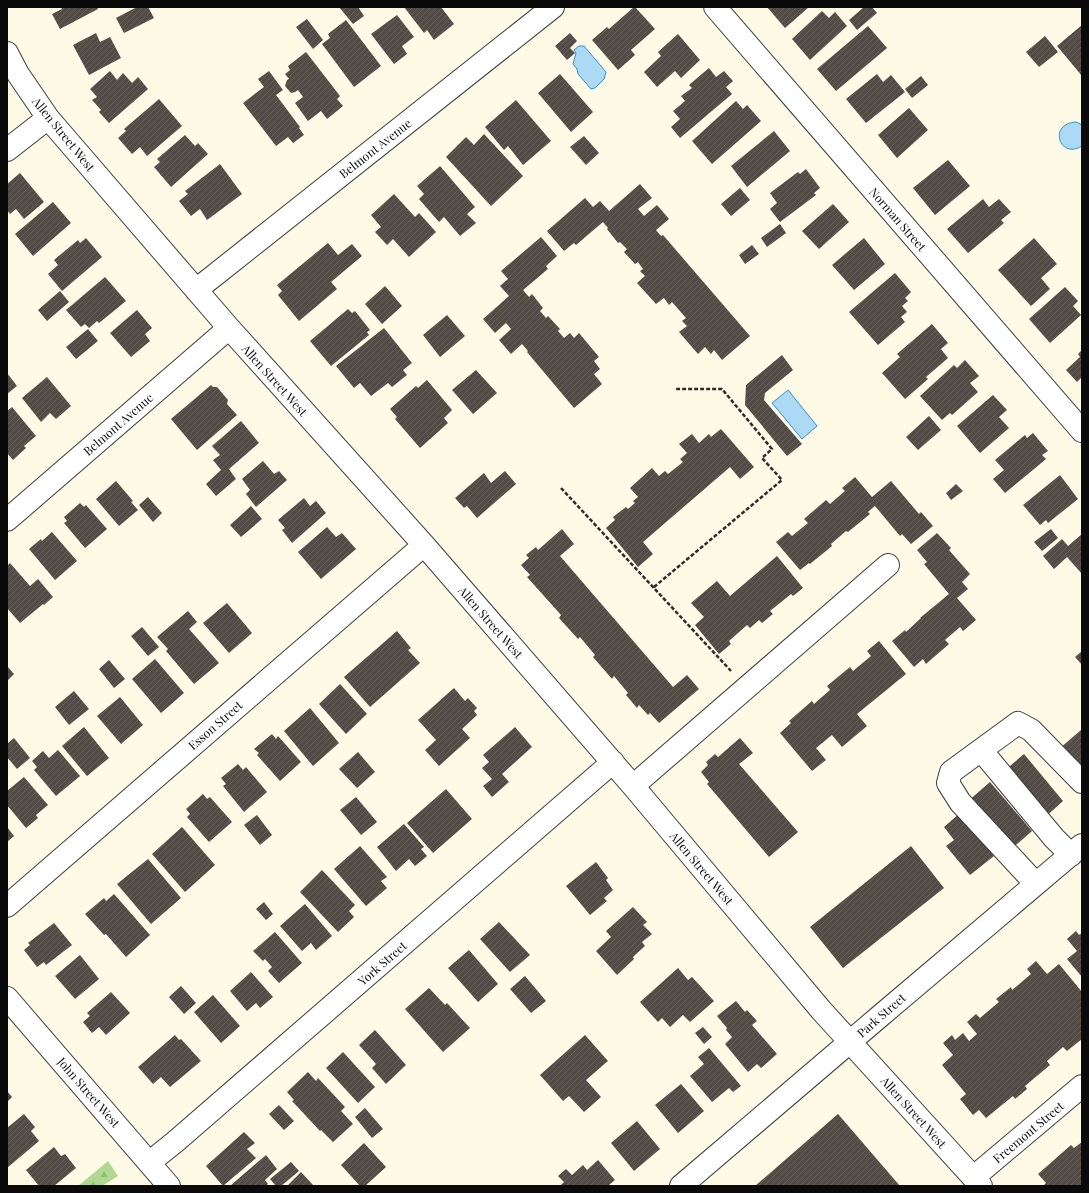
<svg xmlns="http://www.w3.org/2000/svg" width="1089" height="1193" viewBox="0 0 1089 1193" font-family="'Playfair Display',serif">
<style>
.forest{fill:url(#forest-firs)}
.water{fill:#acdaf5;stroke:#348ecc}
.building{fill:url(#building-hatch)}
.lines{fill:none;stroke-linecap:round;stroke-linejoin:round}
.minor-casing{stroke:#3d3d3d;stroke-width:24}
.path{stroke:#2c2c2c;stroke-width:2.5;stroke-dasharray:4 2;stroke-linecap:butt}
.minor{stroke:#fff;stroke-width:22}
.labels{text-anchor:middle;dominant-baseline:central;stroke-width:4;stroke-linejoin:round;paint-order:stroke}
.street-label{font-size:12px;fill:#0a0a0a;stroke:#fff}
</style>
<defs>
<pattern id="forest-firs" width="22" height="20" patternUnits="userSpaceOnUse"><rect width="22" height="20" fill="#b1d891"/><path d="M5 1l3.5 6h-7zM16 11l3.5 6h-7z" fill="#97b87c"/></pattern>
<pattern id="building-hatch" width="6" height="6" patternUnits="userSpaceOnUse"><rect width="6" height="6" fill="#524b46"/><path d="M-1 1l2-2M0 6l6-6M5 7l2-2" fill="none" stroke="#66605c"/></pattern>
</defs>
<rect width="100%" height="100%" fill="#fffae6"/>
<path class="forest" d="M108,1161L118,1176L102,1186H78Z"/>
<path class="water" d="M579,46H584L606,72L604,79L595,88L591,89L578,74L577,69L573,64L576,53L574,50Z
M1076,122L1082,125V146C1060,160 1047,124 1076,122Z
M788,390L817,426L802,439L772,403Z"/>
<path class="building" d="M61,7H97L98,9L60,29L52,14L62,9Z
M137,7H148L154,18L124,33L116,18Z
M339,7H358L364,16L353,24Z
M404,7H441L454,24L434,40L427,30L424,33Z
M634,7H635L655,29L631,50L635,55L618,70L592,40L607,27L609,29Z
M767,7H809L785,28Z
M864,7H872L877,13L857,30L849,20Z
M822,11L829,18L835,12L847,26L810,60L792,39Z
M397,15L414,37L402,46L407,54L394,64L371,34Z
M307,19L323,40L313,49L296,27Z
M346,20L381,66L354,87L322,44L330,38L328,34Z
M1082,25V76L1057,46Z
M868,26L887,48L836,91L817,69Z
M96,33L100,42L110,37L121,58L89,75L73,45Z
M570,33L577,41L570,48L575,53L567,60L555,46Z
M678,34L700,60L681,78L675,71L657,87L644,72L661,56L658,52Z
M1045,36L1058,52L1039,67L1026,52Z
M306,52L340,96L337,99L343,106L327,119L321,111L308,121L295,103L303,97L298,90L295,92L291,93L285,86L287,80L289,79L285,74L290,70L288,66Z
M709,68L716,77L724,71L733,81L726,87L732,94L680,138L671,127L680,119L673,111L685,101L681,96L692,88L689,85Z
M110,71L117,80L123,73L132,83L138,77L148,89L109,123L99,112L101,110L92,100L97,97L90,89Z
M269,71L283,90L276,95L300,127L299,128L304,135L293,143L288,137L276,146L243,103L264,87L258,79Z
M560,74L593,112L571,132L538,93Z
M877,74L883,82L891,75L905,92L866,123L846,99Z
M921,76L928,85L912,98L905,89Z
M159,99L182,126L147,156L140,147L132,154L118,138L126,131L124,129Z
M516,100L551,141L523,165L508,146L504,150L485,127Z
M736,101L743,109L747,105L761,121L712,164L692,141Z
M909,108L928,130L897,158L878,135Z
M774,131L790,151L747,187L731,166Z
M484,134L523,176L491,206L446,157L466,137L474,145Z
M185,135L195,146L198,143L208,154L171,187L154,167L160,162L157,159Z
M584,136L599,153L586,165L570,147Z
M948,160L970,186L935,215L913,188Z
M220,164L242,194L207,220L200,209L191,216L179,201L188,194L185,191Z
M440,166L475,207L467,214L476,223L460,236L444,217L439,222L419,199L424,194L417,186Z
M806,169L820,188L814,193L816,195L780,222L770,209L777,203L770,193L798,172L800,174Z
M20,173L44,202L24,219L16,209L10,214L7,210V184Z
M640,184L652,198L638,209L644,216L657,205L669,219L656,230L661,236L663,235L750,336L722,360L714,350L711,354L705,347L698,354L679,332L687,326L682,321L686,318L672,302L669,305L664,298L656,304L637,283L645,276L640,271L643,269L638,262L635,264L624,252L627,249L620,242L618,243L607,229L608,228L603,222L576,245L574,243L564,251L547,231L585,198L593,207L600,201L609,211Z
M740,188L750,200L731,216L721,204Z
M394,194L415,217L419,213L436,232L409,257L393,239L387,245L375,232L381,227L371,215Z
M983,199L989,207L999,199L1011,212L1001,220L1004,223L968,253L947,229Z
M53,202L71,223L33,256L15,234Z
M833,204L849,222L819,249L802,231Z
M780,224L786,233L767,247L761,238Z
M541,237L557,256L546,266L548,269L523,290L529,297L532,294L543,308L540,311L546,318L548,316L560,329L558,331L564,338L570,333L574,338L579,333L599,357L594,361L600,369L594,374L602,384L574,408L527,352L528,351L522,344L511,354L499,340L511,329L506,323L495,333L483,319L509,296L500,286L508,279L501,271Z
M86,238L102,257L62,291L48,274L58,265L54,260L78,240L80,243Z
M864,238L885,264L854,290L832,265Z
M1034,238L1057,264L1041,278L1050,289L1031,306L998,270Z
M328,243L338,255L352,244L362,256L331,282L337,289L299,321L278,295L282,291L277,285Z
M752,245L759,254L745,264L739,255Z
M895,273L911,292L905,298L908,301L902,306L907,312L901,317L905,322L878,345L849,312Z
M105,277L126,301L99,323L97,321L89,328L85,324L81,327L66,310Z
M385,286L402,306L382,324L365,304Z
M1065,287L1078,301L1073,306L1081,315L1050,343L1029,319Z
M60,291L69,302L47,321L38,310Z
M348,309L352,313L355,311L370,330L367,332L369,335L331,366L310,341Z
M137,310L152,328L145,334L150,341L131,357L110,333Z
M447,315L465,336L440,357L423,335Z
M932,324L948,343L941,349L948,358L926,377L928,379L905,399L882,373L900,357L897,354Z
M384,328L412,363L403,370L407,375L392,387L388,383L371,396L360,383L354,388L336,366Z
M88,329L98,341L76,359L66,347Z
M1082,350V379L1081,378L1077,382L1066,370L1080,357L1078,354Z
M782,355L793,370L765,393L764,400L802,444L787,456L745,405L746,385Z
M965,360L979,376L970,383L978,392L952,415L950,413L942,420L920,396L954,365L957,368Z
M476,370L497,393L473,414L452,390Z
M7,373L17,386L7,394Z
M47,377L71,406L56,419L50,413L41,422L22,398Z
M427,380L452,410L444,418L448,423L420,448L395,419L397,417L390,409L416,386L418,388Z
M211,385L213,387H217L228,400L227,404L237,415L197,450L171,419Z
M993,395L1007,410L999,417L1009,428L980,453L957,426Z
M12,407L36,436L24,446L26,448L13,460L7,453V411Z
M929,416L941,430L918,450L906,437Z
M241,421L259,443L229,469L236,479L216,496L206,484L221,470L213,460L220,455L212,446Z
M721,429L754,467L740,479L730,467L643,542L653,554L638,567L606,528L615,520L613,517L626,507L628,509L635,503L633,501L638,497L630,488L652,468L659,476L665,471L668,474L683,462L680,459L687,453L679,444L692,434L699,443L709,434L711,437Z
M1033,433L1048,451L1042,455L1046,459L1005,493L993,479L1004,470L995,460L1025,435L1027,438Z
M263,461L274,474L279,471L287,480L256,507L246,494L250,490L242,479Z
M505,471L516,484L477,518L467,506L464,508L455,498L484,473L491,483Z
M1060,475L1078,499L1048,523L1046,520L1040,525L1023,505Z
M855,477L872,497L891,481L919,514L921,512L933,526L911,544L902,534L900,536L875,506L868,512L870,514L848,532L846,531L831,544L832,546L810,564L809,563L800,570L776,542L788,532L792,536L808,523L804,519L826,500L830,504L845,491L842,488Z
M116,481L133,501L131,502L138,510L119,526L96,499Z
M956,484L963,491L951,500L946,493Z
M148,497L162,513L153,522L139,505Z
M304,498L310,506L316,501L326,513L292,543L282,530L285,528L278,520Z
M80,503L84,507L86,505L107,529L85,548L64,523L67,521L64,517Z
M251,506L262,519L241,537L230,525Z
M327,527L336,537L342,533L356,549L321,579L298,552Z
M562,529L574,544L560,556L673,687L687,675L699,689L659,723L650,713L648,715L639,705L637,708L626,695L628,693L614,676L612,679L593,657L595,655L580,637L578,639L559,618L561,615L527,577L530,575L521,565L529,558L526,555L536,547L538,550Z
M1051,529L1058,538L1042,551L1034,542Z
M52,532L77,561L55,580L29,549L41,539L42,541Z
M937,533L951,548L949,550L970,574L962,582L968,589L957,598L976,620L963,631L960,627L945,640L949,644L926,664L923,659L914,667L892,641L905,630L906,632L921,618H920L949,594L924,564L927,562L917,550Z
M1082,534V574L1067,557L1054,569L1043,556L1062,539L1068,546Z
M777,556L803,588L793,596L791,594L770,611L773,614L762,623L759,620L750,628L747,625L729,641L731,644L719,654L695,625L704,617L691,603L717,581L730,596Z
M10,563L30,586L38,579L53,597L44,605L43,604L20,623L7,608V566Z
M227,603L252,633L229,653L203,623Z
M188,611L197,622L189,629L219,663L194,684L166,651L168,649L157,637Z
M142,627L159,647L148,656L131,636Z
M397,631L411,648L408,650L420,663L370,707L344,677Z
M879,641L906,674L857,714L867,726L842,747L832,735L816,748L826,760L812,771L780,733L791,723L789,721L812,701L814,704L830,690L827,686L850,667L853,671L871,656L867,651Z
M1082,651V665L1075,657Z
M155,659L184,693L161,713L132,679Z
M109,660L125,679L114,688L99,669Z
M7,666L14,674L7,681Z
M340,684L367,714L346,734L319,704Z
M454,688L465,701L468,698L477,708L474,711L477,715L462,729L470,738L439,766L425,750L436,740L418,720Z
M74,691L89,709L69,725L55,707Z
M120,697L143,725L121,744L97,716Z
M310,708L339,743L313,766L284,731Z
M84,727L109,758L87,776L62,746Z
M515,727L532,747L502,774L509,782L492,797L483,786L492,779L482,768L489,762L483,755Z
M1081,730L1082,731V774L1059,749Z
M272,734L276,739L278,736L301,762L280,781L257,755L259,753L254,749Z
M14,738L30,758L17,769L7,757V744Z
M740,738L753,753L739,764L798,832L769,857L707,784L709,782L701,772L708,765L706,762L715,754L718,757Z
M58,750L80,776L56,796L34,770L37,767L32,761L43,751L49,758Z
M358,752L375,772L357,788L339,769Z
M1024,754L1063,801L1043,819L1003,772Z
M238,764L243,770L246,767L267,792L244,812L223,786L226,784L221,778Z
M24,777L48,805L36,815L38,818L26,828L7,805V791Z
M990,782L1032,831L1009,851L967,802Z
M446,789L472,819L433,853L407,823Z
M203,794L207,799L210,797L232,822L209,842L187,817L190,814L186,809Z
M356,797L377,822L361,835L340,810Z
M959,814L994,856L970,875L946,846L954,840L944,827Z
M257,815L272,835L260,845L244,825Z
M404,824L424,847L421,849L427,856L415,866L409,859L396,871L377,847Z
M7,827L14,836L7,842Z
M182,827L215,865L185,892L152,854Z
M360,846L387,877L381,881L387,888L366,906L334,869Z
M911,846L944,888L843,968L810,927Z
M148,859L181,898L151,924L117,884Z
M596,862L608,878L606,880L613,890L604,898L607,901L590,915L566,886Z
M322,870L355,905L349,911L354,917L338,932L300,892Z
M114,894L150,935L126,957L106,934L104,935L85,914L104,898L106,901Z
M264,902L273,914L266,920L256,909Z
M305,904L332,936L316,950L311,943L302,951L280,926Z
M633,907L647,922L643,925L652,934L642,942L645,946L633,957L634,959L617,975L596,951L611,937L606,931Z
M499,922L530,955L510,972L480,939Z
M54,923L72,945L46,965L44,962L37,967L24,950L30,945L28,943Z
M1076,931L1079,935L1082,933V977L1067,959L1077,951L1067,939Z
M275,932L302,963L279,983L268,971L272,967L265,959L263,961L253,951Z
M469,950L498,984L478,1002L448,968Z
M80,955L99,979L75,999L55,976Z
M1036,961L1047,974L1059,964L1082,992V1039L1067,1051L1063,1047L1047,1061L1050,1065L1025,1086L1027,1089L1015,1099L1013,1096L986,1118L979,1110L973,1115L960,1099L966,1094L942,1065L953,1055L943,1043L952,1035L955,1040L963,1033L969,1041L977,1034L967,1022L976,1014L980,1018L999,1002L996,999L1011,987L1012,990L1031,974L1027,969Z
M678,968L688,980L692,977L714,1001L690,1022L683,1015L670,1027L662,1018L658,1022L640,1002Z
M251,972L273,997L260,1008L256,1003L247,1011L230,991Z
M525,976L546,1001L531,1013L510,989Z
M181,986L196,1003L184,1014L169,997Z
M429,988L445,1005L447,1003L470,1028L443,1052L405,1009Z
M111,992L130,1013L106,1035L99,1027L92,1033L83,1022L90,1016L87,1013Z
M213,995L240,1026L221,1043L194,1012Z
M736,1001L745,1012L747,1010L757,1021L752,1025L777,1054L761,1068L757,1064L748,1072L725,1044L732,1037L726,1030L727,1028L717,1016Z
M703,1027L712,1037L704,1044L695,1033Z
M375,1030L406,1065L386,1084L372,1068L376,1064L359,1045Z
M175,1035L179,1040L181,1039L201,1061L170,1087L161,1077L153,1084L138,1067Z
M585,1035L608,1061L586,1080L601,1097L584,1112L569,1096L563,1101L540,1075Z
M709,1048L741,1086L733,1092L729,1088L712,1102L690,1076L704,1064L698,1057Z
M343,1052L375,1087L358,1103L326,1068Z
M308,1072L316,1081L318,1078L345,1107L341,1111L353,1124L333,1142L321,1130L320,1131L292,1101L294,1100L287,1092Z
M681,1084L704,1111L678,1133L655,1105Z
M7,1091L12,1097L7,1102Z
M279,1105L294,1121L284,1130L269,1114Z
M365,1108L383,1129L372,1138L355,1117Z
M24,1114L35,1127L31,1131L39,1141L7,1168V1128Z
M838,1114L900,1186H755Z
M637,1121L660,1149L634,1171L611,1143Z
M244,1132L255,1143L247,1149L256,1158L223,1186L206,1166Z
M1082,1142V1186H1043L1046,1183L1038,1174L1071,1145L1074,1148Z
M364,1143L386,1167L365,1186H360L341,1165Z
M54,1147L61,1156L65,1154L76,1168L54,1186H39L26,1170Z
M266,1155L277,1169L265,1180L268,1184L266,1186H230Z
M598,1160L615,1180L608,1186H562L561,1185L564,1182L558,1176L566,1169L572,1175L583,1165L587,1170Z
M291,1162L299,1171L281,1186H276L270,1179Z
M301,1172L314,1186H287Z"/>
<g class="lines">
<defs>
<path id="minor" d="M715,7L1082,431
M7,53L18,74L48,118L229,328L424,545L633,786L821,1010L981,1186
M7,150L48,118
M196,290L553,7
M7,520L229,328
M981,750L1054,838L1071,855
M633,786L888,565
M1036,884L960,802L948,783L951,772L1018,723L1031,730L1082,782
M7,906L424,545
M7,998L169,1186
M150,1162L175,1142L613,762
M974,1177L1082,1086
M681,1186L879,1017L1082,845"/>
</defs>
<use href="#minor" class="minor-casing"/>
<path class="path" d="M561,488L731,671
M654,587L782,480L762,458L772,449L722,389H674"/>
<use href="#minor" class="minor"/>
</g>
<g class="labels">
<g class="street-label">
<text transform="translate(64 134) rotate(51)">Allen Street West</text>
<text transform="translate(375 148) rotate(-38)">Belmont Avenue</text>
<text transform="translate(898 219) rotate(49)">Norman Street</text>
<text transform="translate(275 380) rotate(48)">Allen Street West</text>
<text transform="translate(118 424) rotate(-41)">Belmont Avenue</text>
<text transform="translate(491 622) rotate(49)">Allen Street West</text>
<text transform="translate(215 725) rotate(-41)">Esson Street</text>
<text transform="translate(702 868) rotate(50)">Allen Street West</text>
<text transform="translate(382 963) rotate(-41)">York Street</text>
<text transform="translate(881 1015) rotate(-41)">Park Street</text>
<text transform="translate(89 1092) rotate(49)">John Street West</text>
<text transform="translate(914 1112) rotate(48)">Allen Street West</text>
<text transform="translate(1028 1132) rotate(-40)">Freemont Street</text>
</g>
</g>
<rect width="1089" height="1193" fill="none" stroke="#0a0a0a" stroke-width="16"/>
</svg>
